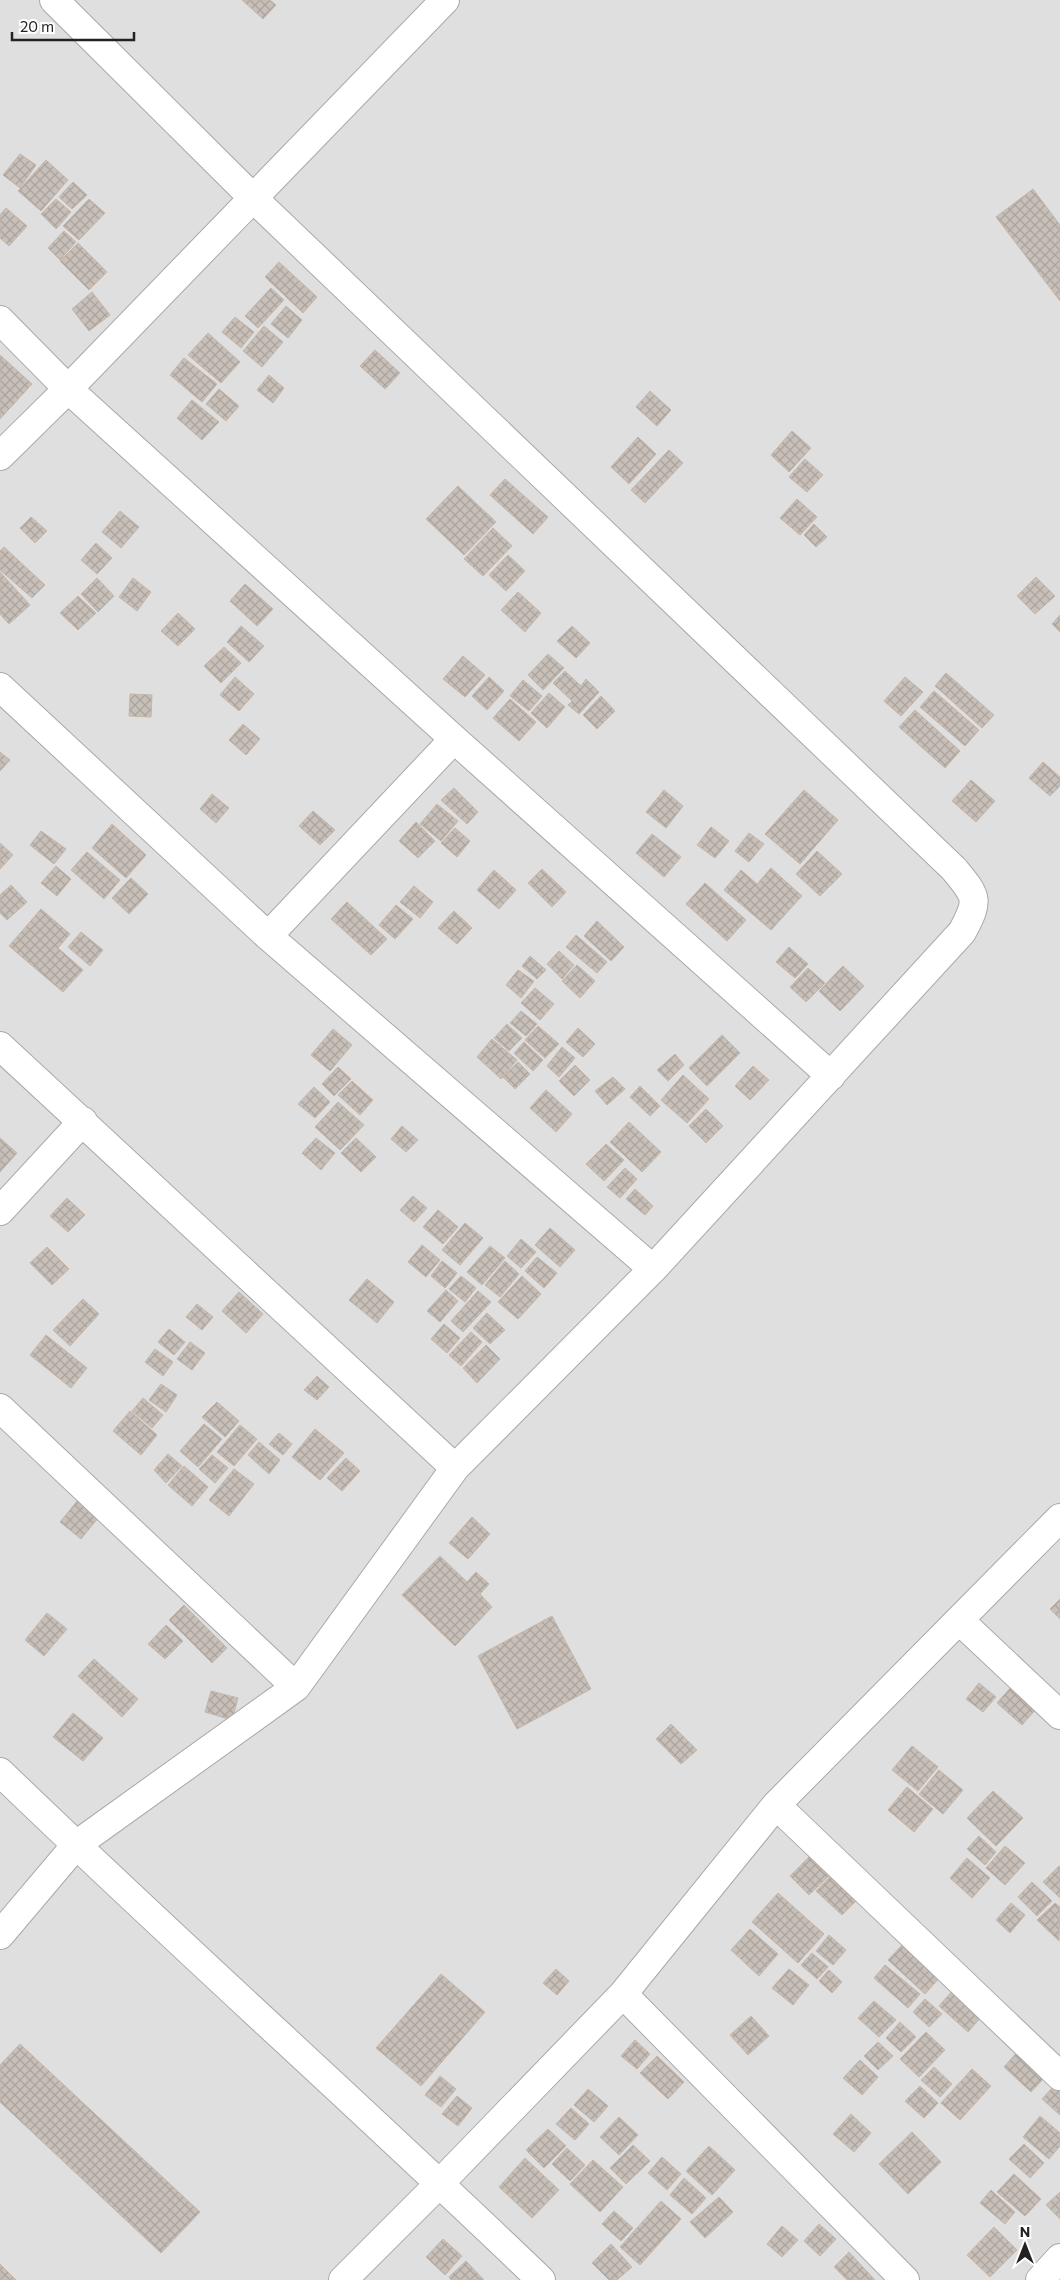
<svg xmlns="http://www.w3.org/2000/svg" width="1060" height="2280" viewBox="0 0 1060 2280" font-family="Commissioner,sans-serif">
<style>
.residential{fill:#e0dfdf}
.building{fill:url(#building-cross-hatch);stroke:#c4b6ab}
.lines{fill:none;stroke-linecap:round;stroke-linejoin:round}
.minor-casing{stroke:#a9a9a9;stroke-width:30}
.minor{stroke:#fff;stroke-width:28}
</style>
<defs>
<pattern id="building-cross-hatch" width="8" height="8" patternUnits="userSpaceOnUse" patternTransform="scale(1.25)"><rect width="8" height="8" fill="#c7bfb8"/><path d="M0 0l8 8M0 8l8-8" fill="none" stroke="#aba49e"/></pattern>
</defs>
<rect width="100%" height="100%" fill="#f2efe9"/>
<path class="residential" d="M0,0H1060V2280H0Z"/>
<path class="building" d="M242,0H270L276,5L263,19Z
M20,154L36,165L20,188L3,175Z
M46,160L68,180L41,211L18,191Z
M73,182L87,195L72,209L59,197Z
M1033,189L1060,225V301L996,217Z
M56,199L71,212L56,229L41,214Z
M89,199L105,213L79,240L63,226Z
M6,208L27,226L9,246L0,238V215Z
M64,231L76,242L60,260L48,248Z
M78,243L107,272L89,290L60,261Z
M279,262L317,297L303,313L265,277Z
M271,288L284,300L258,328L245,316Z
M92,292L110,315L89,331L72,309Z
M286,306L302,320L288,338L271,324Z
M235,317L254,332L241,348L222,332Z
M264,326L283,342L262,367L243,351Z
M208,333L240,362L221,383L188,355Z
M375,350L400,373L385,389L360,366Z
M0,355L32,384L0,419Z
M184,358L217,384L202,402L170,375Z
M269,375L284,388L273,403L257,390Z
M219,389L239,406L226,421L206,404Z
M650,391L671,410L657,426L636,407Z
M192,400L219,422L202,440L177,418Z
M792,431L811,448L789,472L771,455Z
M638,437L656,454L629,484L611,467Z
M669,450L683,463L645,503L631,490Z
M805,459L823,475L807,492L789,477Z
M505,479L548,517L533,534L490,495Z
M458,486L496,522L464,555L426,519Z
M797,499L817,517L800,535L780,518Z
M120,511L139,527L121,548L102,532Z
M31,517L47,531L35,543L20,528Z
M814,524L827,537L816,547L804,535Z
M493,528L512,546L483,576L464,559Z
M96,543L112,558L97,574L81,560Z
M4,547L45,585L32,598L0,570V551Z
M508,555L525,571L506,591L489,575Z
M0,572L30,605L9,624L0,614Z
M1036,577L1055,596L1035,614L1017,596Z
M97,578L114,596L98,612L81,594Z
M133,578L151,592L137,611L119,597Z
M245,584L273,609L257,626L230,601Z
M518,592L541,613L525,632L501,610Z
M78,596L96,613L78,630L60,613Z
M178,613L195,629L178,646L161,631Z
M1060,615V632L1052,624Z
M241,626L264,646L249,662L227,642Z
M572,626L590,643L576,658L557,641Z
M224,647L241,663L221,683L204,666Z
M548,654L564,668L543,690L528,675Z
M463,656L485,675L465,697L443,679Z
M565,671L581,686L586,679L599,692L579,714L568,705L572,701L553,683Z
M946,673L994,715L982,728L935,686Z
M235,677L254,694L239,711L220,695Z
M489,677L504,691L487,710L472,696Z
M905,677L923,692L901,716L884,701Z
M523,680L542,696L529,711L510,696Z
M934,691L979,730L965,746L920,707Z
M549,693L565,707L547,728L531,713Z
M130,694L152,695L151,717L129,716Z
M601,696L615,711L597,729L583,715Z
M510,699L536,722L519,741L493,718Z
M915,710L960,751L945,768L899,727Z
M243,724L260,739L246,755L229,740Z
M0,752L10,760L0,771Z
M1043,762L1060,777V786L1050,796L1029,778Z
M971,780L995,801L976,822L952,801Z
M454,788L478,812L467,824L441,800Z
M664,790L683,806L666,828L646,812Z
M804,790L838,820L800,864L765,834Z
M212,794L229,808L216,823L200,809Z
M437,804L458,821L441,841L420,824Z
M313,811L335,830L320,845L299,826Z
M416,822L435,841L418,858L399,841Z
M112,824L146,855L126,878L92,848Z
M711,827L729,841L715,858L697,845Z
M455,828L470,841L457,857L441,843Z
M41,831L66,849L54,864L30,845Z
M749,833L764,844L749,862L735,851Z
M652,834L681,857L664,877L636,853Z
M0,843L13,855L0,869Z
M817,851L842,874L820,896L796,874Z
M87,852L120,880L104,899L71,870Z
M56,866L71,879L57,896L41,883Z
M771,868L802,896L771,930L724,890L741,870L757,884Z
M542,869L566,892L552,907L528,883Z
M494,870L516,890L499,909L477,890Z
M131,878L148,894L129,914L112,898Z
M705,883L746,920L727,941L686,904Z
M11,885L27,902L7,920L0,913V895Z
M414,886L433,902L420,918L400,902Z
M347,902L387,939L371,955L331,919Z
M396,905L413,919L395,939L379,925Z
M41,909L70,934L58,948L83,970L63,992L9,946Z
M454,911L472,928L457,944L438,928Z
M597,921L624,947L611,961L584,936Z
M81,932L103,950L90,966L68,947Z
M576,935L607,962L597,973L566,947Z
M789,947L808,964L795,978L776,962Z
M559,951L574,965L562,979L547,964Z
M530,956L546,970L537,979L522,966Z
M577,965L595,981L580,998L562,981Z
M843,966L864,986L840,1011L819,991Z
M808,968L825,983L806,1002L790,987Z
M518,970L534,981L521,998L506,985Z
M535,988L554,1004L540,1020L521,1003Z
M521,1011L537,1024L526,1036L510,1023Z
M507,1024L522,1038L509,1051L494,1038Z
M538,1026L559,1044L545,1058L525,1040Z
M578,1028L595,1044L583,1057L566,1042Z
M333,1029L352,1045L330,1071L311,1055Z
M722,1035L740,1053L707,1086L689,1068Z
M492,1039L517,1060L501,1079L477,1057Z
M524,1042L543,1060L533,1071L514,1053Z
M562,1047L575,1058L559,1077L547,1066Z
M675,1054L684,1065L668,1081L657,1070Z
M518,1062L530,1074L515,1089L503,1077Z
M575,1065L590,1080L574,1096L559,1081Z
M753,1066L769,1080L750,1100L735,1086Z
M338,1067L351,1079L334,1096L322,1084Z
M683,1075L709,1099L687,1123L661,1100Z
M613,1077L625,1089L607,1105L595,1091Z
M352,1081L373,1100L360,1115L338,1095Z
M640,1086L660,1106L650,1116L630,1097Z
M314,1087L330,1102L315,1118L298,1104Z
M546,1090L572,1114L556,1132L530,1108Z
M338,1102L364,1125L340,1150L315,1127Z
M706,1109L723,1126L706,1143L689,1126Z
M629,1122L661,1152L642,1172L610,1142Z
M402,1126L418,1140L406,1152L391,1139Z
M0,1138L17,1153L0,1172Z
M316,1138L335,1153L321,1170L302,1153Z
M356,1138L376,1157L361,1172L341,1153Z
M606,1144L624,1160L604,1181L586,1164Z
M625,1168L637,1179L620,1198L607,1187Z
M635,1189L653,1206L645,1215L626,1199Z
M413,1196L427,1208L414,1222L400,1210Z
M67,1198L85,1215L68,1232L50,1216Z
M438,1210L458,1227L443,1244L423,1227Z
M465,1223L483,1238L460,1265L442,1250Z
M550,1228L575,1250L560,1267L535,1245Z
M521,1239L536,1252L521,1268L507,1256Z
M422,1245L440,1260L426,1277L408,1262Z
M490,1246L505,1258L482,1285L467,1272Z
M47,1247L69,1269L52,1285L30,1263Z
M537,1257L557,1273L544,1288L525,1271Z
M442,1261L457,1273L445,1288L431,1276Z
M505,1261L519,1274L500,1297L485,1285Z
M461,1276L476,1288L465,1302L449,1289Z
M522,1276L541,1294L518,1319L498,1302Z
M367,1279L394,1302L377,1323L349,1300Z
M446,1290L458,1301L440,1322L427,1311Z
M478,1291L491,1302L463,1332L451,1321Z
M239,1292L263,1314L246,1333L222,1311Z
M83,1299L99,1314L70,1346L53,1330Z
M197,1304L213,1317L202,1330L186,1317Z
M487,1313L505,1330L490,1344L473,1328Z
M444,1324L460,1338L447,1353L431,1339Z
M169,1329L185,1342L174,1355L158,1342Z
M471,1332L482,1342L461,1366L449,1355Z
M46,1335L87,1368L71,1388L30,1355Z
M190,1342L205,1353L192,1370L177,1359Z
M486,1345L500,1359L477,1383L463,1368Z
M155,1349L173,1362L163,1376L145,1362Z
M317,1376L329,1387L317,1400L304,1390Z
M161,1384L177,1395L166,1412L149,1400Z
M143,1398L163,1415L152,1428L132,1411Z
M217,1402L239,1421L225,1437L202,1417Z
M130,1411L157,1435L141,1455L113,1431Z
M204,1424L222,1439L198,1467L180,1451Z
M240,1425L257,1439L234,1466L217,1452Z
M315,1429L344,1453L320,1480L292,1457Z
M279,1433L292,1444L283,1455L269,1444Z
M259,1442L280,1460L269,1474L248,1455Z
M168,1454L182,1466L166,1483L154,1470Z
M212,1455L228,1468L215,1483L199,1469Z
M346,1458L360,1471L342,1491L327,1478Z
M184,1466L208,1487L192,1506L168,1485Z
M234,1469L254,1484L229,1516L209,1500Z
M78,1500L99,1517L81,1539L60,1522Z
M472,1517L490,1534L468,1559L449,1543Z
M440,1556L467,1582L476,1572L489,1584L480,1594L492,1607L455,1646L402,1595Z
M1060,1599V1619L1050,1609Z
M184,1605L227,1648L212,1663L169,1620Z
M47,1613L67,1629L44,1656L25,1640Z
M552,1616L591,1689L517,1729L478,1656Z
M166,1625L183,1641L165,1659L148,1644Z
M94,1659L138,1699L122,1717L78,1676Z
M979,1683L996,1697L983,1712L966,1699Z
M1012,1686L1037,1708L1022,1725L997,1703Z
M211,1691L238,1698L232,1720L205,1712Z
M73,1713L103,1738L83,1761L53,1737Z
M671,1724L697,1750L681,1764L656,1739Z
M912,1746L938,1767L918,1791L892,1770Z
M939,1770L963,1790L943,1814L919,1794Z
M907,1787L933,1809L914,1832L888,1810Z
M993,1791L1023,1818L996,1846L967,1818Z
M979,1836L996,1852L985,1865L967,1849Z
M1005,1846L1025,1863L1005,1885L986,1868Z
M809,1857L829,1876L809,1895L790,1876Z
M967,1858L990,1878L972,1898L950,1878Z
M1059,1866L1060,1867V1898L1043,1882Z
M832,1875L857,1900L842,1915L816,1891Z
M1032,1882L1052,1901L1037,1916L1018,1897Z
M778,1893L824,1934L798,1963L752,1922Z
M1011,1903L1025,1915L1010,1933L996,1920Z
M1055,1903L1060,1907L1059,1941L1037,1920Z
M750,1929L778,1954L759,1976L731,1950Z
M829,1935L846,1950L833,1965L816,1951Z
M905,1942L941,1976L925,1994L888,1960Z
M812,1953L828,1967L817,1979L801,1965Z
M885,1965L920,1994L908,2008L874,1978Z
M556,1969L569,1981L557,1995L543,1983Z
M789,1969L809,1985L793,2005L772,1988Z
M829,1970L842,1982L832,1993L819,1981Z
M441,1974L485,2012L421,2086L376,2048Z
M954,1989L983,2015L968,2032L939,2006Z
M925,1999L942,2014L929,2027L913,2012Z
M874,2001L896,2020L879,2037L858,2018Z
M751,2016L769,2036L748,2055L730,2035Z
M900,2022L916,2037L901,2052L886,2038Z
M926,2032L945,2050L919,2077L900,2059Z
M635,2040L650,2054L637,2069L621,2056Z
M878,2042L893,2056L878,2070L864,2056Z
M20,2044L200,2212L161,2253L0,2102V2065Z
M1019,2050L1046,2076L1031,2092L1004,2067Z
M657,2056L684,2082L668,2099L640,2073Z
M860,2060L878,2077L862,2095L843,2078Z
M934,2067L952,2084L940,2097L921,2080Z
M972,2069L991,2086L960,2120L941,2103Z
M440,2076L456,2089L441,2107L425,2095Z
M920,2086L938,2103L924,2118L905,2101Z
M1054,2086L1060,2091V2115L1042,2099Z
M588,2089L608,2106L594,2122L574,2105Z
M457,2096L472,2108L458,2126L442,2114Z
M571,2108L589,2124L575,2140L556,2124Z
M851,2114L871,2133L854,2152L833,2134Z
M1040,2116L1060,2133V2146L1049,2159L1023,2137Z
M619,2117L638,2135L619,2155L600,2137Z
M548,2129L566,2146L544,2168L526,2150Z
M912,2132L941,2162L908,2194L879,2164Z
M1024,2144L1044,2163L1030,2178L1009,2159Z
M633,2145L650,2161L626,2184L610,2168Z
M709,2146L735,2170L712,2195L686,2171Z
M567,2148L585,2165L570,2181L552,2164Z
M662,2157L681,2174L667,2190L648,2173Z
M525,2158L559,2190L532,2218L499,2187Z
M593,2160L623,2187L600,2212L570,2184Z
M1014,2174L1041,2199L1025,2216L997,2192Z
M684,2178L706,2198L692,2214L670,2195Z
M991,2190L1015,2212L1005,2224L980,2203Z
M1060,2192V2219L1046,2205Z
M719,2197L733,2212L705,2238L690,2222Z
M661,2201L681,2219L640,2265L620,2247Z
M614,2211L633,2228L621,2241L602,2224Z
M819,2224L836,2239L820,2256L804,2241Z
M782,2226L798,2240L782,2257L767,2244Z
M994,2227L1017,2250L990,2277L967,2255Z
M443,2239L462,2256L445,2275L426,2257Z
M611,2244L632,2267L617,2280H609L592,2263Z
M849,2252L875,2280H847L834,2267Z
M466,2261L484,2280H451L449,2277Z
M0,2264L16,2280H0Z"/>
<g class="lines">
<defs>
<path id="minor" d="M0,320L68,389L454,739L831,1076
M0,456L68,389L445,0
M0,687L268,936L653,1269
M268,936L454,739
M0,1046L455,1468
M0,1211L83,1121
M0,1408L296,1687
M959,1620L1060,1715
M0,1772C178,1944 363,2109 541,2280
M776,1805L1060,2076
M0,1935L76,1845L296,1687L455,1468L653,1269L962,932C980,899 977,897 954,869L253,198L54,0
M623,1994L905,2280
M343,2280L440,2183L623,1994L776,1805L1060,1518
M1040,2280L1060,2258"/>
</defs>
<use href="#minor" class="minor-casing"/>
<use href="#minor" class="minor"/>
</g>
<g transform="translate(1025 2245)" stroke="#ffffff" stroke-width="4" paint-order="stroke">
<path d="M0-4L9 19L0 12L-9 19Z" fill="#222222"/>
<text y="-8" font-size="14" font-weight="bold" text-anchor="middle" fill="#222222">N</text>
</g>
<path d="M12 32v8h122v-8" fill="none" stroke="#222222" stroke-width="2.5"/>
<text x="20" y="32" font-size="15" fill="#222222" stroke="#ffffff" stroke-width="4" paint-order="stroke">20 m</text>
</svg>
